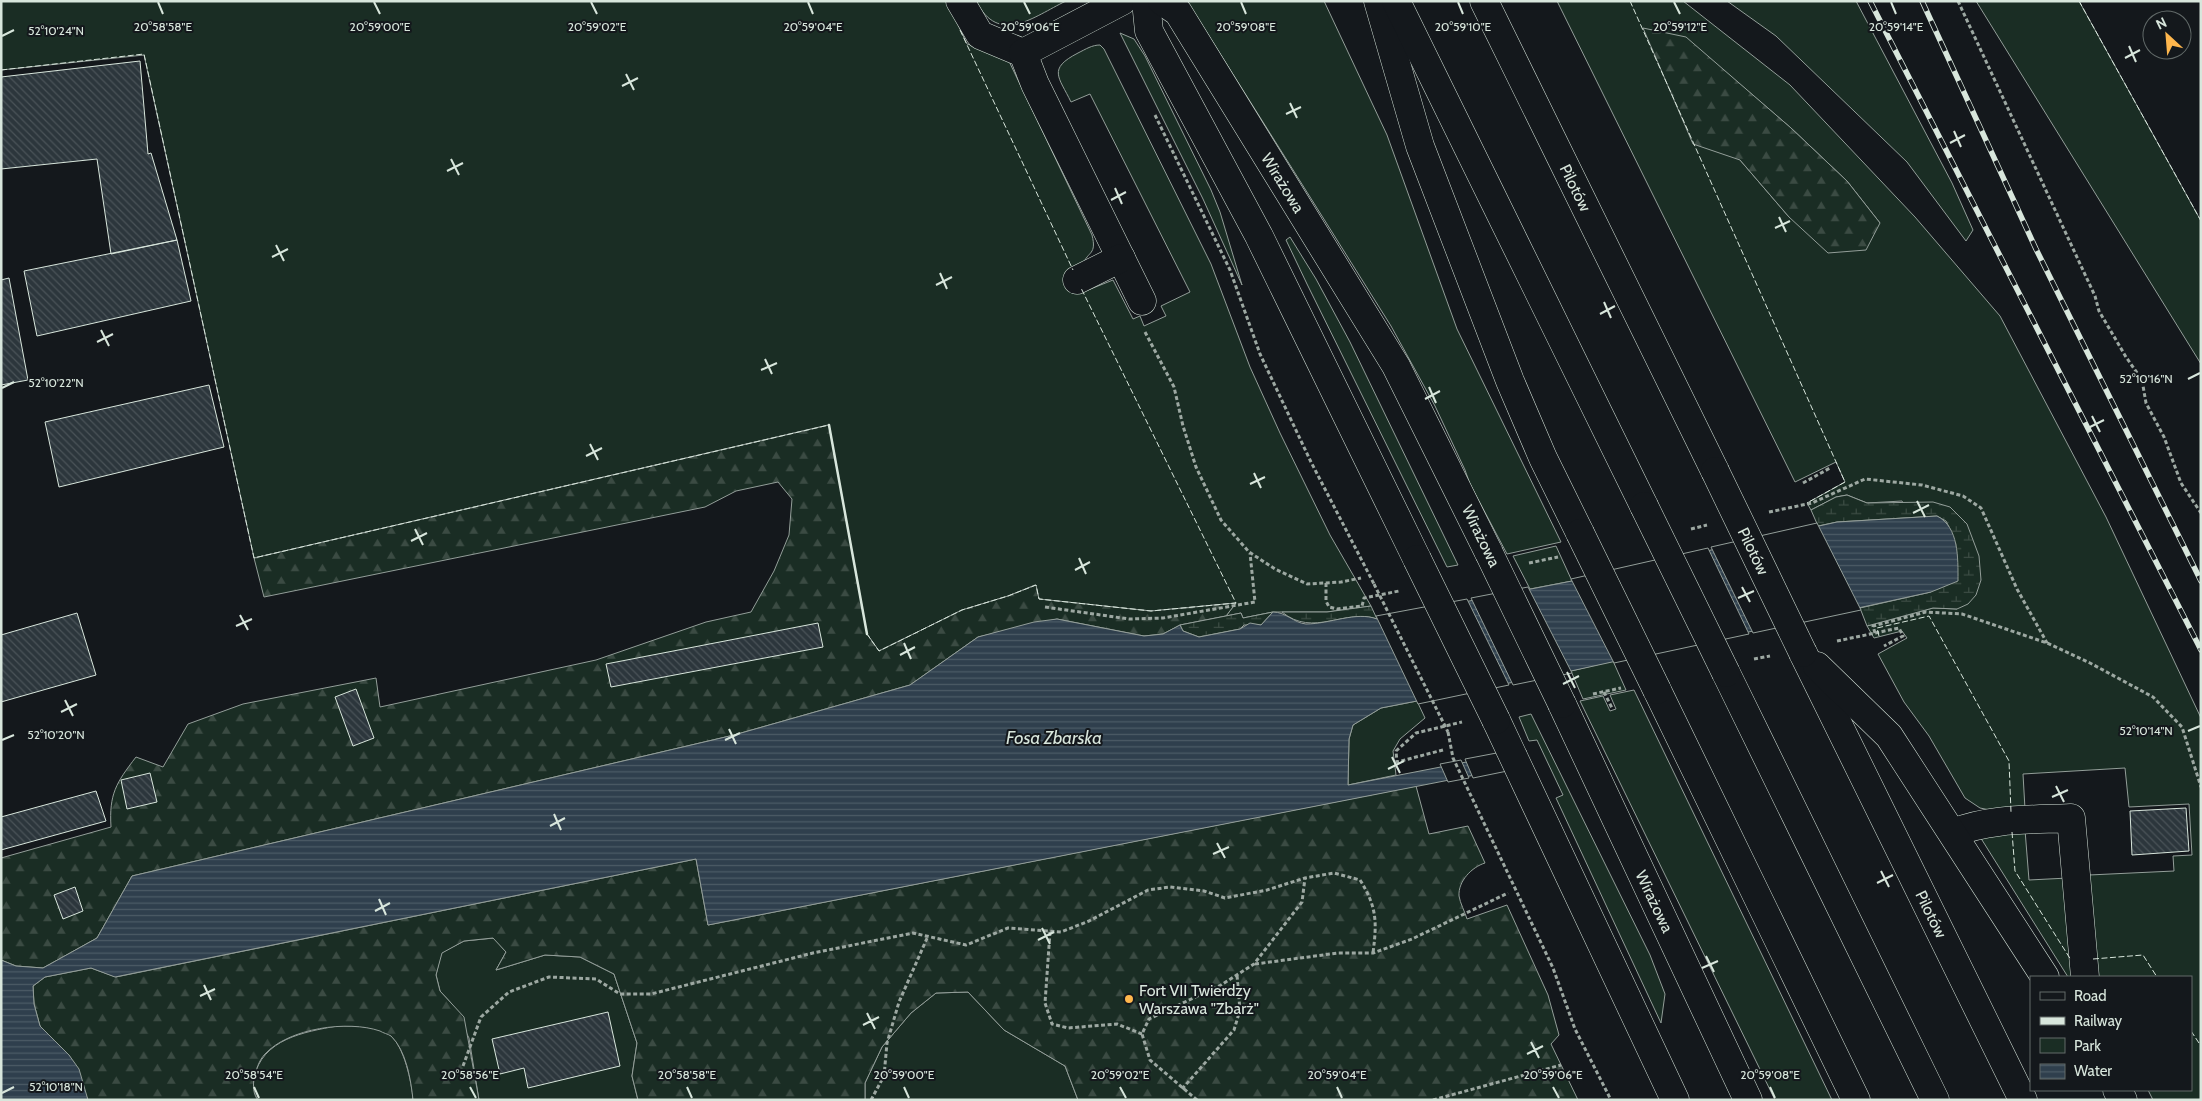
<svg xmlns="http://www.w3.org/2000/svg" width="2202" height="1101" viewBox="0 0 2202 1101" font-family="Cabin,sans-serif">
<style>
.green{fill:#1a2d24;stroke:#939e99;fill-rule:evenodd}
.forest{fill:url(#forest-firs);stroke:#939e99}
.wetland{fill:url(#wetland-marsh);stroke:#939e99}
.water{fill:url(#water-rules);stroke:#939e99}
.pier{fill:#14181c;stroke:#939e99}
.building{fill:url(#building-back-hatch);stroke:#d8e6dc}
.lines{fill:none;stroke-linecap:round;stroke-linejoin:round}
.minor-casing{stroke:#d8e6dc;stroke-width:29}
.highway-casing{stroke:#d8e6dc;stroke-width:29}
.path{stroke:#9da8a2;stroke-width:3;stroke-dasharray:4 2.5;stroke-linecap:butt}
.minor{stroke:#14181c;stroke-width:28}
.highway{stroke:#14181c;stroke-width:28}
.rail-casing{stroke:#d8e6dc;stroke-width:5.5}
.rail{stroke:#14181c;stroke-width:4;stroke-dasharray:11;stroke-linecap:butt}
.minor-bridge-casing{stroke:#d8e6dc;stroke-width:29;stroke-linecap:butt}
.highway-bridge-casing{stroke:#d8e6dc;stroke-width:29;stroke-linecap:butt}
.path-bridge{stroke:#9da8a2;stroke-width:3;stroke-dasharray:4 2.5;stroke-linecap:butt}
.minor-bridge{stroke:#14181c;stroke-width:28}
.highway-bridge{stroke:#14181c;stroke-width:28}
.fence{stroke:#d8e6dc;stroke-width:1;stroke-dasharray:6 2.5;stroke-linecap:butt}
.wall{stroke:#d8e6dc;stroke-width:2.5}
.ticks{fill:none;stroke:#d8e6dc;stroke-width:2}
.poi-dot{fill:#ffb74d;stroke:#14181c;stroke-width:2}
.labels{text-anchor:middle;dominant-baseline:central;stroke-width:4;stroke-linejoin:round;paint-order:stroke}
.street-label{font-size:16px;fill:#d8e6dc;stroke:#14181c}
.poi-label{font-size:16px;fill:#d8e6dc;stroke:#14181c;text-anchor:start}
.water-label{font-size:18px;font-style:italic;fill:#d8e6dc;stroke:#14181c}
.ticks-label{font-size:12px;text-anchor:middle;fill:#d8e6dc;stroke:#14181c;stroke-width:4;stroke-linejoin:round;paint-order:stroke}
</style>
<defs>
<pattern id="forest-firs" width="22" height="20" patternUnits="userSpaceOnUse" patternTransform="scale(1.25)"><rect width="22" height="20" fill="#1a2d24"/><path d="M5 1l3.5 6h-7zM16 11l3.5 6h-7z" fill="#3b4b43"/></pattern>
<pattern id="wetland-marsh" width="20" height="14" patternUnits="userSpaceOnUse" patternTransform="scale(1.25)"><rect width="20" height="14" fill="#1a2d24"/><path d="M1 5h8M5 5V1M11 12h8M15 12V8" fill="none" stroke="#3b4b43"/></pattern>
<pattern id="water-rules" width="6" height="5" patternUnits="userSpaceOnUse" patternTransform="scale(1.25)"><rect width="6" height="5" fill="#2f3f4d"/><path d="M0 2.5h6" fill="none" stroke="#4c5b66"/></pattern>
<pattern id="building-back-hatch" width="6" height="6" patternUnits="userSpaceOnUse" patternTransform="scale(1.25)"><rect width="6" height="6" fill="#2c363c"/><path d="M-1 5l2 2M0 0l6 6M5-1l2 2" fill="none" stroke="#4a5358"/></pattern>
</defs>
<rect width="100%" height="100%" fill="#14181c"/>
<path class="green" d="M1,1H947L967,44L1006,55L1092,235C1097,255 1088,251 1083,264C1080,271 1083,284 1083,292L1113,280L1133,319L1140,316L1144,326L1166,316L1161,306L1190,292L1090,94L1071,102C1059,77 1047,69 1078,53C1086,49 1092,45 1100,45L1104,49L1211,264L1250,367L1280,433L1330,535L1371,606L1327,612H1273L1243,618L1241,613L1226,616L1236,603L1151,611L1039,599L1035,585L1008,596L962,610L879,651L867,634L828,425L254,558L144,55L1,70Z
M976,1H1066C1033,17 999,46 976,1Z
M1187,1H1324L1387,135L1457,329L1561,542L1507,554L1470,484L1465,470L1435,406L1391,326Z
M1557,1H1683L1790,85L1915,217L2000,316L2106,517L2201,718V1100H2153L2148,1090H2191V977H2096L2089,875L2174,871L2173,856L2192,855L2189,804L2129,807L2125,768L2023,774L2025,809L1995,811L1980,808L1965,798L1929,736L1904,702L1878,654L1907,638L1902,631L1874,638L1867,626L1933,608L1957,609L1902,501L1867,503L1847,495L1836,497L1811,510L1807,503L1845,482L1836,462L1795,482ZM1686,38L1791,128L1847,181L1880,223L1789,217L1740,160Z
M1727,1H1856L1952,183L1973,230L1966,241L1907,162L1776,36Z
M1976,1H2079L2201,221V364Z
M1120,33L1134,39L1145,56L1211,190L1220,212L1242,285L1203,199Z
M1290,237L1316,279L1350,342L1458,565L1447,567L1307,284L1286,240Z
M1556,546L1572,581L1530,589L1513,556Z
M1613,661L1626,690L1583,699L1571,671Z
M1634,690L1832,1100H1775L1580,701L1603,696L1610,711L1616,709L1610,695Z
M1417,701L1425,718L1400,739L1393,751L1396,775L1348,785L1349,739L1353,725L1381,708Z
M1531,714L1650,955L1665,994L1661,1023L1556,798L1563,795L1537,740L1529,741L1519,717Z
M2025,830L2029,880L2068,878L2072,977H2068L1977,832Z
M494,938L506,952L496,970L545,955L580,957L614,974L637,1043L632,1076L638,1100H479L469,1038L451,1003L440,991L436,975L441,953L464,941Z
M968,992L1004,1030L1065,1066L1078,1100H865V1083L882,1047L911,1013L936,993Z
M337,1026C353,1026 378,1025 390,1035C404,1046 412,1083 413,1100H258C253,1093 253,1085 254,1078C262,1039 304,1032 337,1026Z"/>
<path class="forest" d="M1643,28L1686,37L1791,128L1847,181L1880,223L1866,250L1828,253L1789,217L1740,160L1693,144Z
M829,425L867,634L879,651L962,610L1008,596L1036,585L1039,599L1151,611L1236,603L1226,616L1180,625L1163,634L1144,636L1057,619L978,637L910,685L734,735L132,876L97,938L43,968L16,966L1,960V858L111,827C109,794 116,783 136,757L163,767L188,724L243,704L376,678L380,707L596,660L706,622L751,612L774,571L789,535L792,499L778,482L736,491L705,507L264,597L254,558Z
M1416,786L1429,834L1468,826L1485,863C1472,867 1458,881 1459,896C1460,903 1465,912 1467,919L1507,905L1548,995L1559,1035L1551,1044L1578,1100H1078L1065,1066L1004,1030L968,992L936,993L911,1013L882,1047L865,1083V1100H638L632,1076L637,1043L614,974L580,957L545,955L496,970L506,952L493,938L464,941L442,953L436,975L440,991L464,1017L479,1100H413C411,1080 406,1050 391,1036C388,1034 383,1033 380,1031C348,1020 289,1028 265,1054C259,1060 256,1070 254,1078C253,1086 253,1094 258,1100H88L69,1055L40,1026L34,1004L33,986L45,977L91,968L116,977L696,859L708,925Z"/>
<path class="wetland" d="M1847,495L1867,503L1933,502L1950,507L1967,524L1979,556L1981,580L1976,595L1968,604L1957,609L1933,608L1867,626L1860,608L1931,592L1949,527L1946,521L1937,516L1837,522L1818,526L1811,510L1836,497Z
M1371,606L1377,619C1346,608 1313,638 1282,612H1327Z
M1273,612L1261,625H1244L1240,629L1199,637L1183,631L1180,625L1241,613L1243,618Z"/>
<path class="water" d="M1937,516C1959,527 1958,558 1958,581L1931,592L1571,671L1381,708L1353,725L1349,739L1348,785L1523,751L1526,765L708,925L696,859L115,977L91,968L45,977L33,986L34,1004L40,1026L69,1055L79,1069L88,1100H1V960L16,966L43,968L97,938L132,876L734,735L910,685L978,637L1034,622L1057,619L1144,636L1163,634L1180,625L1183,631L1199,637L1240,629L1250,623L1261,625L1273,612C1286,612 1294,623 1306,624C1330,624 1356,611 1377,619L1572,581L1837,522Z"/>
<path class="pier" d="M1817,523L1861,610L1753,633L1711,547Z
M1708,548L1749,634L1614,663L1571,579Z
M1528,587L1572,673L1513,685L1471,598Z
M1467,599L1509,685L1418,704L1376,616Z
M1523,748L1526,750L1527,767L1473,778L1465,759Z
M1461,760L1469,778L1448,782L1440,764Z"/>
<path class="building" d="M140,61L148,154L151,153L177,240L111,254L97,159L1,169V77Z
M177,240L191,301L37,336L24,271Z
M9,278L28,380L1,385V280Z
M209,385L224,447L59,487L45,422Z
M77,613L96,675L1,702V635Z
M818,623L823,647L611,687L606,664Z
M356,689L374,738L353,746L335,697Z
M150,773L157,802L127,809L121,780Z
M96,791L106,821L1,850V817Z
M2186,808L2189,851L2132,855L2130,811Z
M75,887L83,911L63,919L54,895Z
M608,1012L620,1066L528,1088L524,1068L500,1074L492,1039Z"/>
<g class="lines">
<defs>
<g id="minor">
<path d="M960,1L980,35L1023,53"/>
<path d="M1122,1L1023,53L1035,84L1142,301"/>
<path d="M1146,1L1149,31L1259,236L1417,559"/>
<path id="s1" d="M1162,1L1178,12L1396,366L1489,553"/>
<path d="M1077,280L1121,258"/>
<path id="s2" d="M1562,704L1748,1100"/>
<path d="M1496,720L1675,1100"/>
<path d="M1953,833C1990,818 2031,820 2071,818L2085,977"/>
</g>
<g id="highway">
<path d="M1378,1L1420,146L1510,381L1543,458L1580,533"/>
<path d="M1396,1L1644,506"/>
<path id="s3" d="M1484,1L1715,471"/>
<path id="s4" d="M1803,653L2023,1100"/>
<path d="M1817,666L1889,736L2045,977"/>
<path d="M1726,673L1935,1100"/>
<path d="M1657,690L1856,1100"/>
<path d="M2117,1090L2123,1100"/>
</g>
</defs>
<use href="#minor" class="minor-casing"/>
<use href="#highway" class="highway-casing"/>
<path class="path" d="M1958,1L2095,296L2099,311L2126,357L2142,380L2146,403L2164,437L2181,483L2201,513
M1155,115L1230,270L1260,354L1311,462L1374,584
M1145,332L1174,387L1183,426L1196,467L1221,520L1249,552L1275,569L1307,584L1341,582L1361,578
M1803,483L1830,468
M1769,512L1812,503L1865,479L1922,485L1963,496L1981,508L2017,589L2047,643
M1691,529L1707,525
M1529,563L1558,557
M1326,583V601L1329,607L1337,609L1362,606L1364,598L1399,591
M1045,607L1129,619L1163,618L1255,602L1250,553
M1875,633L1873,626L1926,612L1962,614L2047,643L2090,663L2153,697L2182,727L2201,787
M1837,641L1899,628L1903,636L1884,646
M1754,659L1770,656
M1604,692L1612,708
M1593,694L1621,688
M1448,732L1453,758L1553,968L1575,1029L1611,1100
M1443,750L1397,762L1396,751L1416,733L1462,722
M1050,932L1045,1003L1052,1024L1068,1028L1117,1024L1142,1034
M1255,964L1338,953H1373L1412,939L1508,893
M463,1066L481,1017L509,992L549,977L596,979L620,994H651L813,953L913,933L966,945L1008,928L1061,932L1089,921L1148,890L1170,887L1204,891L1225,898L1267,890L1305,878L1334,873L1360,880C1377,907 1377,922 1373,953
M1182,1089L1234,1030L1240,1010L1237,975
M871,1100L884,1076L887,1043L899,1002L928,936
M1197,1100L1150,1060L1142,1034L1149,1019L1221,985L1254,964L1302,902L1305,878
M1433,1100L1561,1065"/>
<use href="#minor" class="minor"/>
<use href="#highway" class="highway"/>
<defs>
<path id="rail" d="M1870,1L2201,650
M1922,1L2036,249L2201,581"/>
</defs>
<use href="#rail" class="rail-casing"/>
<use href="#rail" class="rail"/>
<defs>
<path id="minor-bridge" d="M1489,553L1562,704
M1417,559L1496,720"/>
<g id="highway-bridge">
<path id="s5" d="M1715,471L1803,653"/>
<path d="M1644,506L1726,673"/>
<path d="M1580,533L1657,690"/>
</g>
</defs>
<use href="#minor-bridge" class="minor-bridge-casing"/>
<use href="#highway-bridge" class="highway-bridge-casing"/>
<path class="path-bridge" d="M1374,584L1448,732"/>
<use href="#minor-bridge" class="minor-bridge"/>
<use href="#highway-bridge" class="highway-bridge"/>
<path class="fence" d="M1630,1L1845,482L1807,503
M2079,1L2201,221
M960,30L1073,270
M1,70L144,54L254,558L829,425L867,634L879,651L962,610L1008,596L1036,585L1039,599L1151,611L1236,603L1081,288
M1879,636L1877,628L1929,616L2009,761L2011,812
M2012,832L2015,871L2071,960
M2093,959L2143,955L2157,977
M2191,1031L2201,1046"/>
<path class="wall" d="M829,425L867,634"/>
</g>
<path class="ticks" d="M158,2L163,14M374,2L380,14M591,2L597,14M808,2L813,14M1024,2L1030,14M1241,2L1246,14M1458,2L1463,14M1674,2L1680,14M1891,2L1896,14M2,36L14,30M2129,46L2136,62M2125,58L2140,50M626,74L634,90M622,86L638,78M1290,103L1297,118M1286,114L1301,107M1954,131L1961,147M1950,143L1965,135M451,159L459,175M447,171L463,163M1115,188L1122,204M1111,200L1126,192M1779,217L1786,232M1775,228L1790,221M276,245L284,261M272,257L288,249M940,273L947,289M936,285L952,277M1604,302L1611,318M1600,314L1615,306M101,330L109,346M97,342L113,334M765,359L772,374M761,370L777,363M2188,379L2200,373M1429,387L1436,403M2,388L14,382M1425,399L1440,391M2092,416L2100,432M2088,428L2104,420M590,444L598,460M586,456L602,448M1254,473L1261,488M1250,484L1265,477M1917,501L1925,517M1913,513L1929,505M415,529L423,545M411,541L427,533M1079,558L1086,574M1075,570L1090,562M1742,587L1750,602M1738,598L1754,591M240,615L248,630M236,626L252,619M904,643L911,659M900,655L915,647M1567,672L1575,688M1563,684L1579,676M65,700L73,716M61,712L77,704M729,729L736,744M2188,731L2200,726M2,740L14,735M725,740L740,733M1392,757L1400,773M1388,769L1404,761M2056,786L2064,802M2052,797L2068,790M554,814L561,830M550,826L565,818M1217,843L1225,858M1213,854L1229,847M1881,871L1889,887M1877,883L1893,875M379,899L386,915M375,911L390,903M1042,928L1050,944M1038,940L1054,932M1706,956L1714,972M1702,968L1718,961M204,985L211,1000M200,996L215,989M867,1013L875,1029M863,1025L879,1017M1531,1042L1539,1058M1527,1054L1543,1046M254,1087L259,1098M470,1087L476,1098M687,1087L692,1098M904,1087L909,1098M1120,1087L1126,1098M1337,1087L1342,1098M1553,1087L1559,1098M1770,1087L1775,1098M2,1093L14,1087"/>
<circle class="poi-dot" cx="1129" cy="999" r="5"/>
<g class="labels">
<g class="street-label">
<text stroke="none"><textPath href="#s1" startOffset="220">Wirażowa</textPath></text>
<text stroke="none"><textPath href="#s3" startOffset="208">Pilotów</textPath></text>
<text transform="translate(1481 536) rotate(64)">Wirażowa</text>
<text stroke="none"><textPath href="#s5" startOffset="89">Pilotów</textPath></text>
<text stroke="none"><textPath href="#s2" startOffset="218">Wirażowa</textPath></text>
<text stroke="none"><textPath href="#s4" startOffset="291">Pilotów</textPath></text>
</g>
<g class="poi-label">
<text x="1139" y="990">Fort VII Twierdzy<tspan x="1139" dy="18">Warszawa "Zbarż"</tspan></text>
</g>
<g class="water-label">
<text x="1054" y="738">Fosa Zbarska</text>
</g>
</g>
<g class="ticks-label">
<text x="163" y="31">20°58'58"E</text>
<text x="380" y="31">20°59'00"E</text>
<text x="597" y="31">20°59'02"E</text>
<text x="1030" y="31">20°59'06"E</text>
<text x="1246" y="31">20°59'08"E</text>
<text x="1463" y="31">20°59'10"E</text>
<text x="1680" y="31">20°59'12"E</text>
<text x="1896" y="31">20°59'14"E</text>
<text x="813" y="31">20°59'04"E</text>
<text x="56" y="35">52°10'24"N</text>
<text x="2146" y="383">52°10'16"N</text>
<text x="56" y="387">52°10'22"N</text>
<text x="2146" y="735">52°10'14"N</text>
<text x="56" y="739">52°10'20"N</text>
<text x="254" y="1079">20°58'54"E</text>
<text x="470" y="1079">20°58'56"E</text>
<text x="687" y="1079">20°58'58"E</text>
<text x="904" y="1079">20°59'00"E</text>
<text x="1120" y="1079">20°59'02"E</text>
<text x="1337" y="1079">20°59'04"E</text>
<text x="1553" y="1079">20°59'06"E</text>
<text x="1770" y="1079">20°59'08"E</text>
<text x="56" y="1091">52°10'18"N</text>
</g>
<rect width="2202" height="1101" fill="none" stroke="#d8e6dc" stroke-width="5"/>
<rect x="2030" y="976" width="162" height="115" fill="#14181c" stroke="#626a69"/>
<rect x="2040" y="992" width="25" height="8" fill="#14181c" stroke="#626a69"/>
<text x="2074" y="1001" font-size="15" fill="#d8e6dc">Road</text>
<rect x="2040" y="1017" width="25" height="8" fill="#d8e6dc" stroke="#626a69"/>
<text x="2074" y="1026" font-size="15" fill="#d8e6dc">Railway</text>
<rect x="2040" y="1038" width="25" height="15" fill="#1a2d24" stroke="#626a69"/>
<text x="2074" y="1051" font-size="15" fill="#d8e6dc">Park</text>
<rect x="2040" y="1064" width="25" height="15" fill="url(#water-rules)" stroke="#626a69"/>
<text x="2074" y="1076" font-size="15" fill="#d8e6dc">Water</text>
<g transform="translate(2167 35) rotate(334)"><circle r="24" fill="#14181c" stroke="#626a69"/>
<path d="M0-4L9 19L0 12L-9 19Z" fill="#ffb74d"/>
<text y="-8" font-size="14" font-weight="bold" text-anchor="middle" fill="#d8e6dc">N</text>
</g>
</svg>
